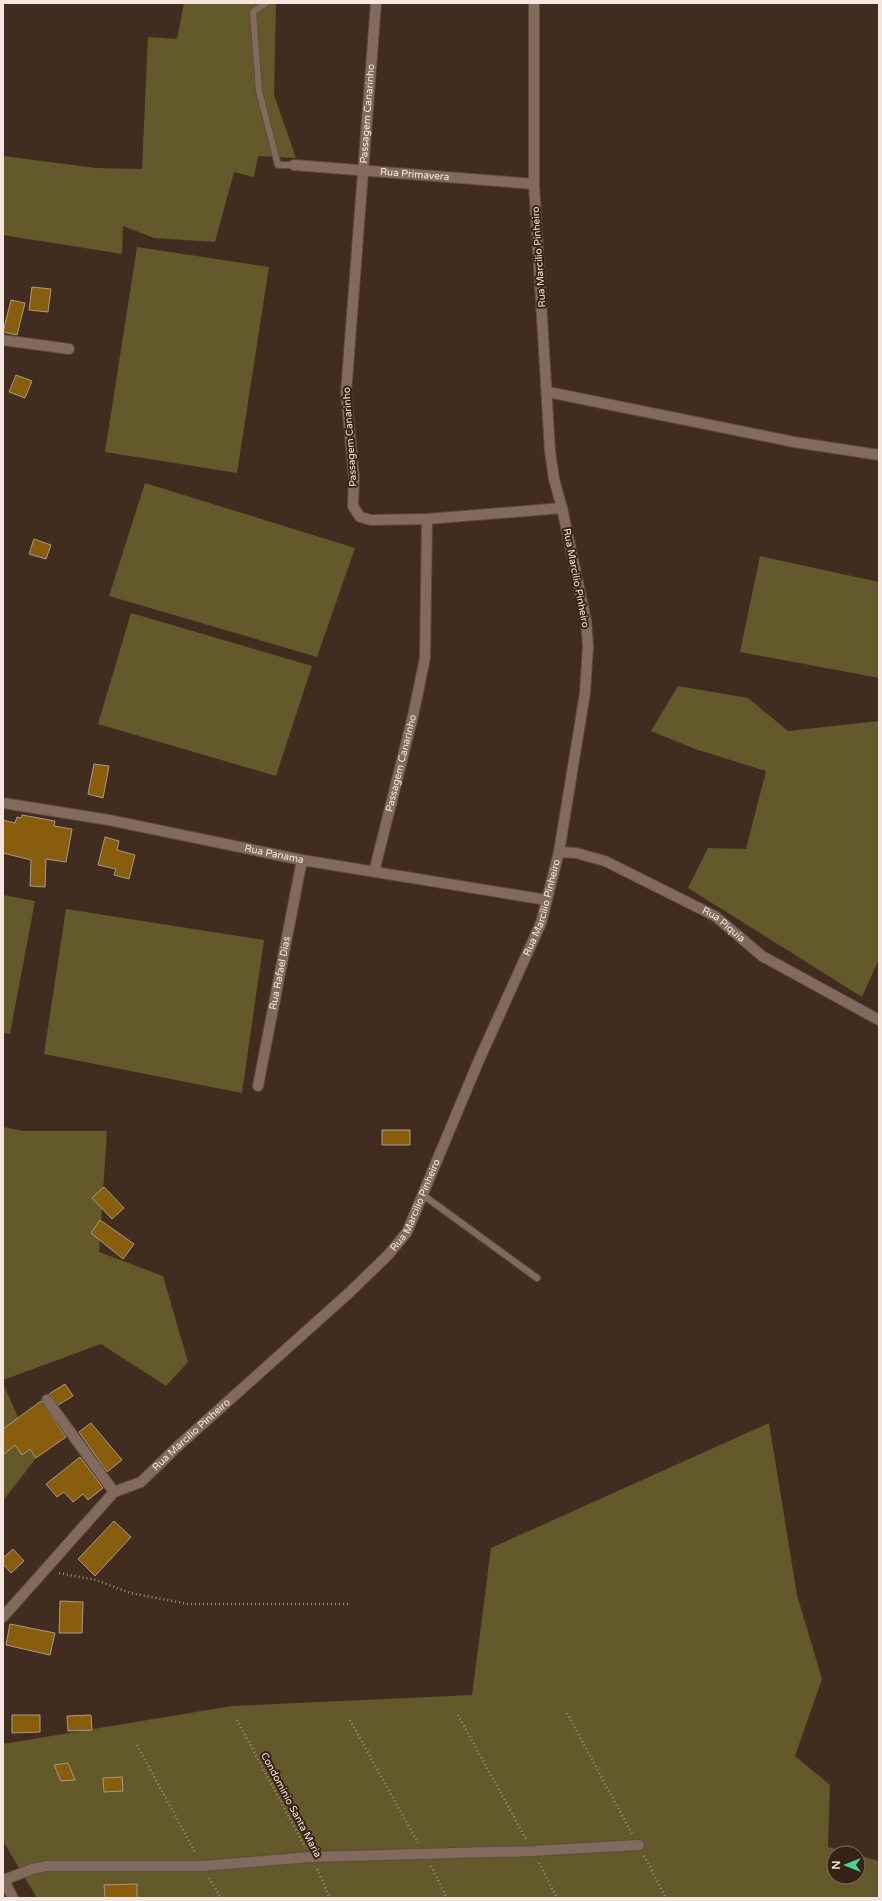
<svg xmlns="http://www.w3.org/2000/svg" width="882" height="1901" viewBox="0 0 882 1901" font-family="'Varela Round',sans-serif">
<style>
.green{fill:#63592a}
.building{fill:#885d0e;stroke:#ab9a84}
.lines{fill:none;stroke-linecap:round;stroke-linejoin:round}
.lane-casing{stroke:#5d4c40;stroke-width:8}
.street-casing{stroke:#5d4c40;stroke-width:12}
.secondary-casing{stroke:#5d4c40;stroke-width:12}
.path{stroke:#9d8d82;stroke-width:2.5;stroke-dasharray:1 3;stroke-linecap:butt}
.lane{stroke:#826b5c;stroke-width:6}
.street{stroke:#826b5c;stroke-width:10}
.secondary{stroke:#826b5c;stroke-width:10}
.labels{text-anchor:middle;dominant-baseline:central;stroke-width:4;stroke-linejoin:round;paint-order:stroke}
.street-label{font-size:10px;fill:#f5e7df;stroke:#362316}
</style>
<rect width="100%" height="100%" fill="#412d20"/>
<path class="green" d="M184,3H276L274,95L296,158L258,156L254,177L234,172L215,242L154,238L123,226L122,254L3,235V156L96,168L142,169L148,37L177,39Z
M137,247L269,267L237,473L105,452Z
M145,483L355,548L317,657L109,596Z
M760,556L879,582V678L740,652Z
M131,613L312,666L276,776L98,724Z
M678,686L748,698L788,731L879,721V959L862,997L688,888L708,848L746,849L766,771L695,749L651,731Z
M3,895L35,901L10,1034L3,1033Z
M66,909L264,940L242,1093L44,1054Z
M3,1127L23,1131H107L99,1252L163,1276L188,1362L166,1386L101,1344L3,1380Z
M3,1383L36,1458L3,1501Z
M769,1423L797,1595L822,1679L795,1756L830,1785L828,1847L850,1853H834V1877H858V1855L879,1861V1898H37L3,1841V1744L232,1706L472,1695L491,1548Z"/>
<path class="building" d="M32,287L51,289L48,312L29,310Z
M11,300L25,303L17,335L3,332Z
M16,375L32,381L25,398L9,392Z
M34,539L51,545L46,559L29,554Z
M94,764L109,766L103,798L88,794Z
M22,815L55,821L54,826L72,829L66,862L46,859L45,887L30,886L31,860L3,853V820L15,823L17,817L21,818Z
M105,837L119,841L117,850L135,855L129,879L114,875L116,869L98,865Z
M382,1130H410V1145H382Z
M104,1187L124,1208L112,1219L92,1198Z
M100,1220L134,1244L123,1259L91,1233Z
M65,1384L73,1396L58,1405L49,1394Z
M41,1401L66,1437L36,1458L30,1449L22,1455L15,1445L3,1455V1429Z
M91,1423L122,1460L107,1472L79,1432Z
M80,1457L103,1488L88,1500L83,1494L73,1502L64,1492L57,1497L46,1484Z
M114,1521L131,1537L95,1576L78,1559Z
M13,1549L24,1561L11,1573L3,1564V1558Z
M60,1601L83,1602L82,1633H59Z
M10,1624L55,1633L50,1655L6,1645Z
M12,1715H40V1732L12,1733Z
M91,1715L92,1730L68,1731L67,1716Z
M68,1763L75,1780L61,1781L54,1765Z
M122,1777L123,1791L104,1792L103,1778Z
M137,1884V1898H105L104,1885Z"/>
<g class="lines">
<defs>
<path id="lane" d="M266,3L253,12L259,91L278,165H294
M423,1195L537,1278"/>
<g id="street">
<path id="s1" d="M294,165L534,184"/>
<path d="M3,340L69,349"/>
<path d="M548,392L794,442L879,455"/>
<path d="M427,519L562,508"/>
<path id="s2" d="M3,803L109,820L302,860L547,900"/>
<path id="s3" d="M559,852L576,853L605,861L715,916L762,956L879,1020"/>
<path id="s4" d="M374,872L413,716L425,658L427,519L371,520L360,517L353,506L354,478L346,393L376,3"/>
<path id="s5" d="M258,1086L302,860"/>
<path d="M47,1400L114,1492"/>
<path id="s6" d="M3,1617L114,1492L141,1482L177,1447L350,1292L389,1254L407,1232L479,1060L541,923L559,852L585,693L588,646L586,620L562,508L554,479L550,451L534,184V3"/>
<path d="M4,1880L32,1869L47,1866H203L311,1857L533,1851L639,1845"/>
</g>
<path id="secondary" d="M3,1879L13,1898"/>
</defs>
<use href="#lane" class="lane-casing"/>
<use href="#street" class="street-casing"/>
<use href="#secondary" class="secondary-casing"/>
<path class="path" d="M59,1573L96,1580L130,1593L188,1604H349
M567,1713L632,1834
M458,1715L526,1839
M237,1720L304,1845
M350,1720L418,1843
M137,1745L196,1854
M644,1856L666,1898
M539,1863L557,1898
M431,1866L447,1898
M317,1869L330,1898
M209,1878L221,1898"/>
<use href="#lane" class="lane"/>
<use href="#street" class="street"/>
<use href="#secondary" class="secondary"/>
</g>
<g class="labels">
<g class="street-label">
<text stroke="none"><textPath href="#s4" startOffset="833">Passagem Canarinho</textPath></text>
<text stroke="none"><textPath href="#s1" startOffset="121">Rua Primavera</textPath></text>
<text transform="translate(539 257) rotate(-94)">Rua Marcilio Pinheiro</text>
<text transform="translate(350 437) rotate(-94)">Passagem Canarinho</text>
<text transform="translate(576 578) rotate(79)">Rua Marcilio Pinheiro</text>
<text stroke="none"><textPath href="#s4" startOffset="112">Passagem Canarinho</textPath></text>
<text stroke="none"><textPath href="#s2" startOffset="276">Rua Panama</textPath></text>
<text stroke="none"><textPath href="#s6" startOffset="913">Rua Marcilio Pinheiro</textPath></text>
<text stroke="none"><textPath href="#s3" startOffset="182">Rua Piquia</textPath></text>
<text stroke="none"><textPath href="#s5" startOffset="115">Rua Rafael Dias</textPath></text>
<text stroke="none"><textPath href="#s6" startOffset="589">Rua Marcilio Pinheiro</textPath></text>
<text stroke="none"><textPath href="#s6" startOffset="265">Rua Marcilio Pinheiro</textPath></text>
<text transform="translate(291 1805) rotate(62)">Condominio Santa Maria</text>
</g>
</g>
<rect width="882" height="1901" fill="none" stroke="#f5e7df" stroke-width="8"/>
<g transform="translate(846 1865) rotate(270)"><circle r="19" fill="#362316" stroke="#827166"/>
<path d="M0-3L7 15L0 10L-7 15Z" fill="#46d49e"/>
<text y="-6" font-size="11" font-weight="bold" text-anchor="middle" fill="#f5e7df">N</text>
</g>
</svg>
